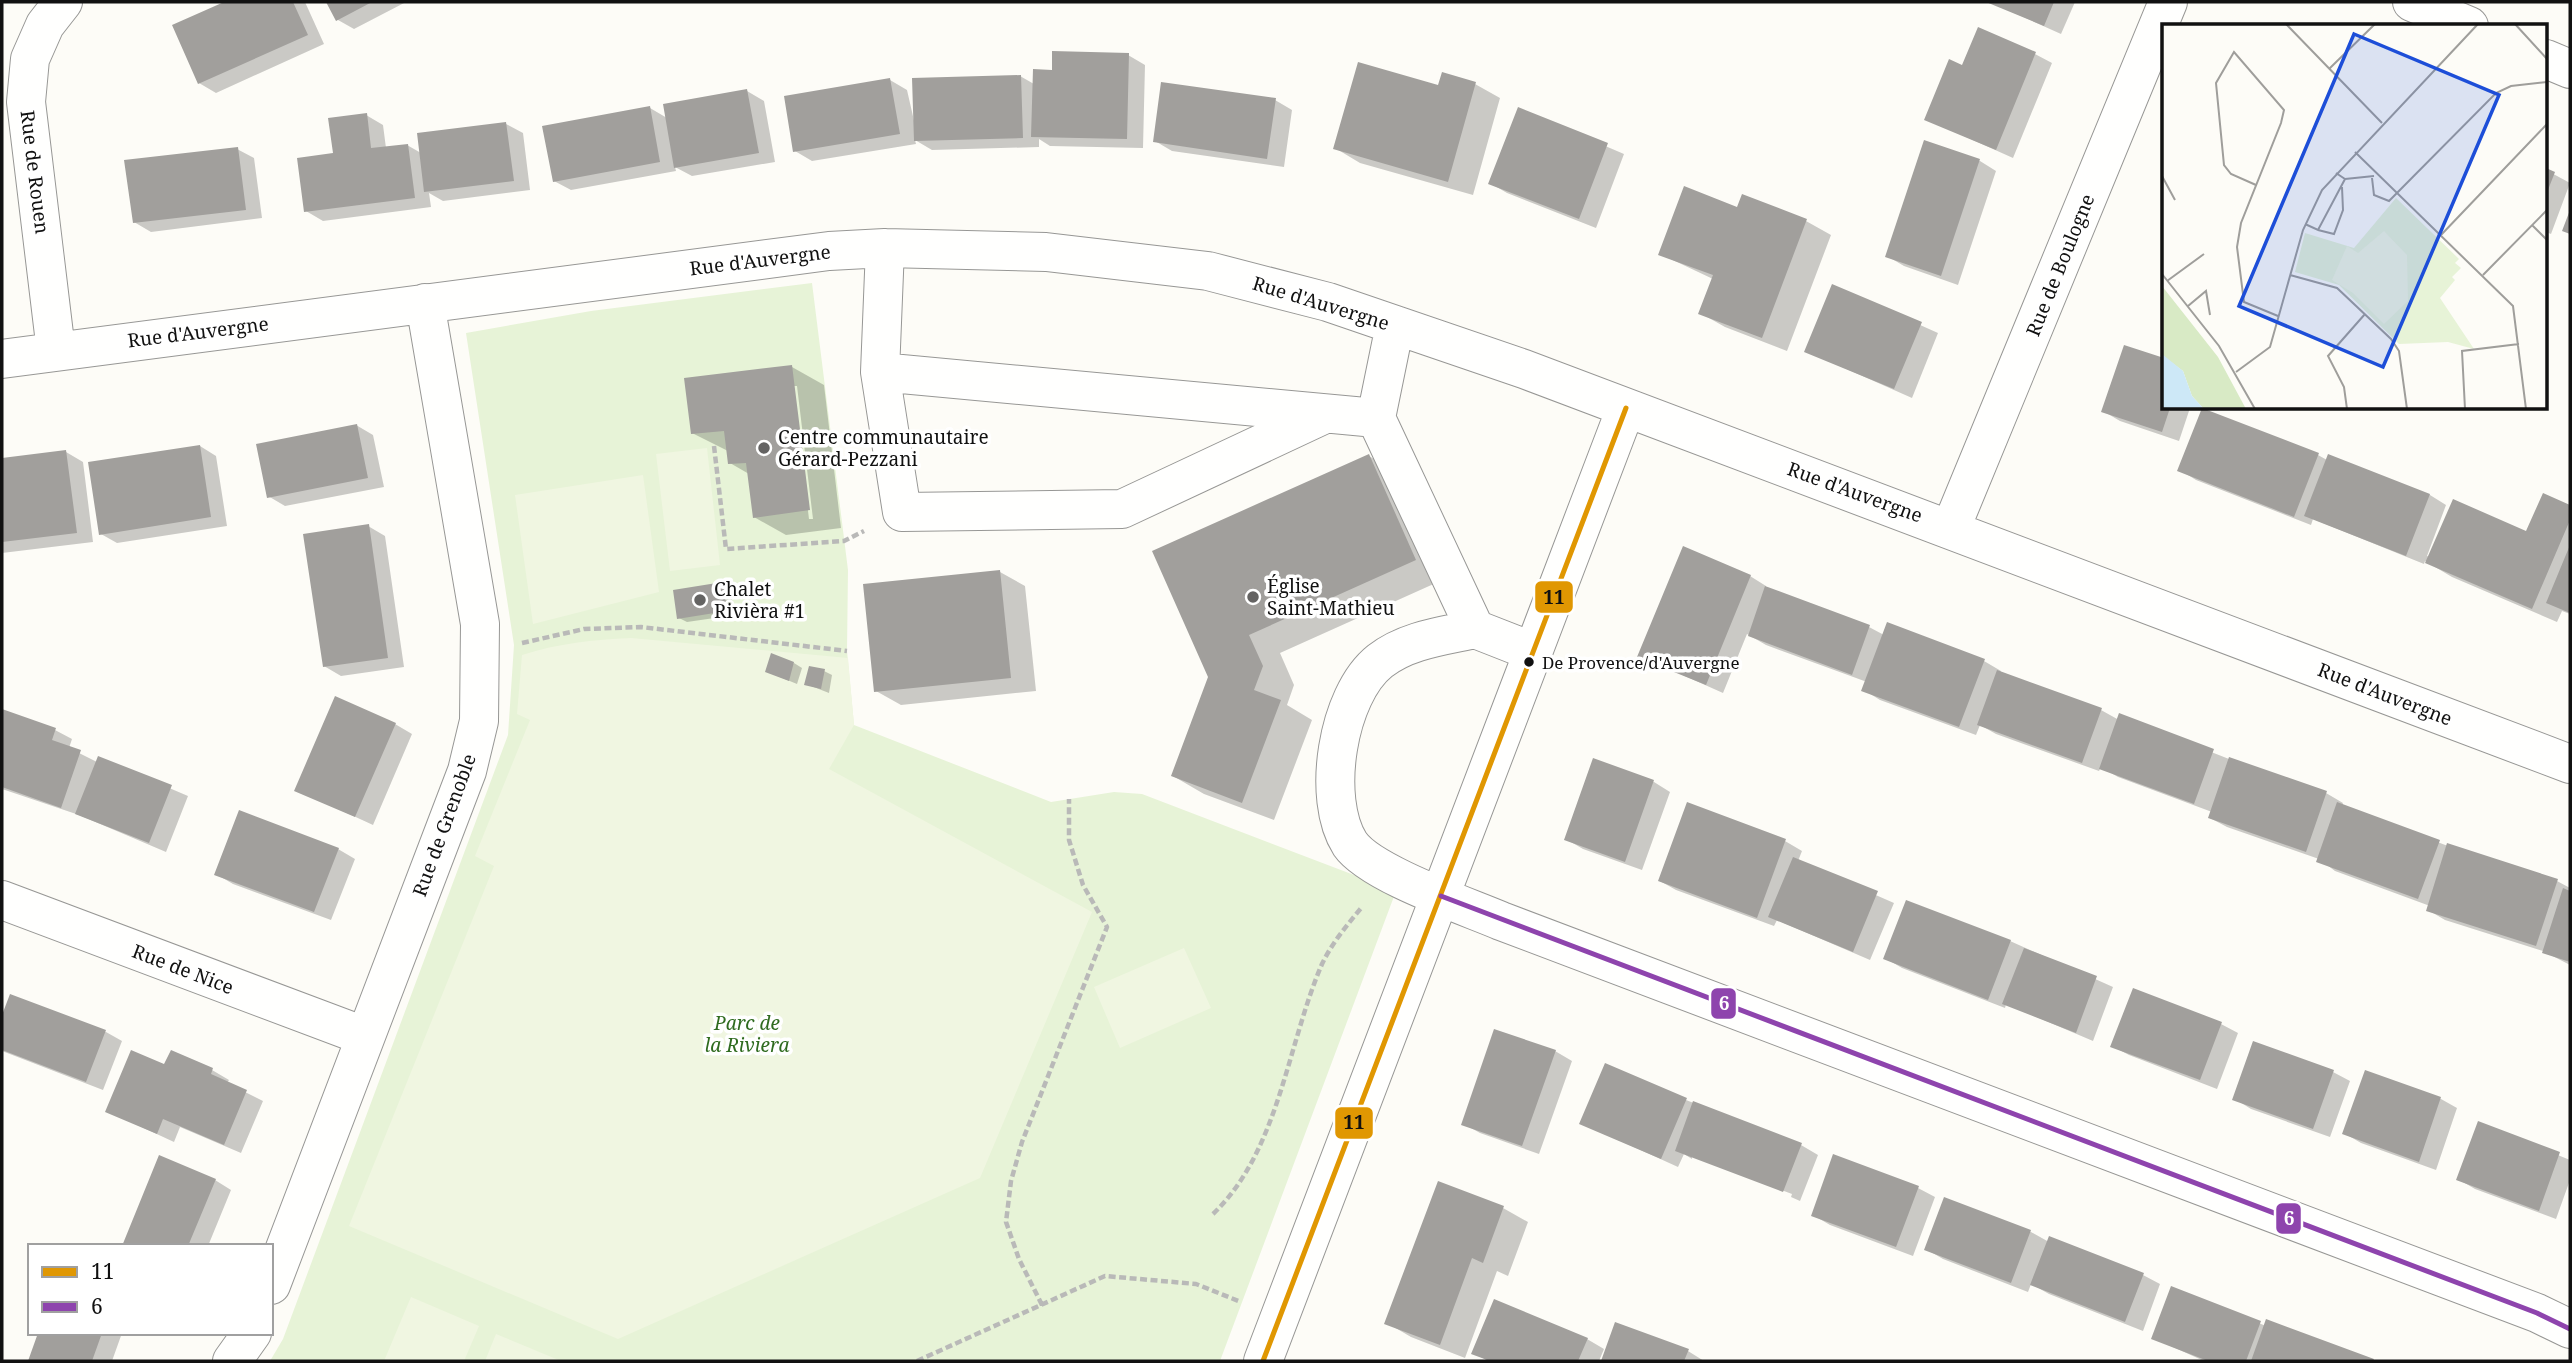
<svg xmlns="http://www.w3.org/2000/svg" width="2572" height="1363" viewBox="0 0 2572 1363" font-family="'Noto Serif',serif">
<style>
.green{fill:#e7f3d7}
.pitch{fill:#f0f6e1}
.shadow{fill:#0003;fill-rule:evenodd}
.building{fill:#a19f9c}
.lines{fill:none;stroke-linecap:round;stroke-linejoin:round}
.minor-casing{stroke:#979795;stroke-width:40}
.path{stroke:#b9b9b8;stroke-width:4.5;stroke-dasharray:7 3.5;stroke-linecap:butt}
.minor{stroke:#fffffe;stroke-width:38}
.bus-1-casing{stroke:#fff;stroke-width:10}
.bus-2-casing{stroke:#fff;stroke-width:10}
.bus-1{stroke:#e09702;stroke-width:5}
.bus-2{stroke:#8e44ad;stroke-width:5}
.poi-dot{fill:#646362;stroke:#fff;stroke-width:2.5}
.bus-dot{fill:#111;stroke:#fff;stroke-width:2.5}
.labels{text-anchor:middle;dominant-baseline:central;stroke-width:7;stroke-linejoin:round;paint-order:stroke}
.bus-label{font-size:17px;fill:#111;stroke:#fff;text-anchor:start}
.street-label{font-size:19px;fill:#111;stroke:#fff}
.poi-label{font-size:19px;fill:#111;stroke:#fff;text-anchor:start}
.park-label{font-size:19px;font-style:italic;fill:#2f6b1f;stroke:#fff}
.inset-road{fill:none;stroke:#9f9e9b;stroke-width:2}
.view{fill:#1d4ed8;fill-opacity:0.15;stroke:#1d4ed8;stroke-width:3.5}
.inset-edge{fill:none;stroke:#111;stroke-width:3.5}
.line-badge{stroke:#fff;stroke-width:2.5}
.badge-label{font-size:19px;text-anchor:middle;font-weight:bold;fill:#fff}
.pale-badge-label{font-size:19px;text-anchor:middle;font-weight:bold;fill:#111}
</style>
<rect width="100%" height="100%" fill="#fdfcf7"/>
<path class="green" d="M812,283L848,570L847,651L854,725L1051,802L1114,792L1142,794L1396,891L1220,1361H270L283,1339L508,735L514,645L466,333L591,311Z"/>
<path class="pitch" d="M707,448L720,565L670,571L656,454Z
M643,475L659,592L533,624L515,495Z
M631,638L848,658L854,725L829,769L1092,912L980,1178L618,1339L349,1226L494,866L475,856L530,720L517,714L522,655C559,643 593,640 631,638Z
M1184,948L1211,1008L1120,1048L1094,987Z
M411,1297L479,1326L464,1361H384Z
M496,1334L561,1361H485Z"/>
<path class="shadow" d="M228,2H305L324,44L216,93L199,83L174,26Z
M328,2H406L354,29L338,20Z
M1990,2H2075L2061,34Z
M2035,54L2052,63L2013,158L1926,119L1963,67Z
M1128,55L1145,65L1143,148L1050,146L1039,139V147L932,150L915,140L916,144L812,161L795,151L890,80L907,90L915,125L1020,76L1034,84L1054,72Z
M1475,84L1500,98L1473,195L1360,163L1335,148L1440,87Z
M747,91L764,101L775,162L692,176L675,167L676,171L571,190L554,181L650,108L667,118Z
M1275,100L1292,110L1284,167L1172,151L1155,141Z
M1519,109L1624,154L1596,228L1507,193L1490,183Z
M366,115L383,125L386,148L407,145L421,153L506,124L523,133L530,190L443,201L429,193L431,207L323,221L306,211L335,154Z
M1925,142L1980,161L1996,171L1958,285L1904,266L1887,256Z
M237,149L254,158L262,218L151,232L134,222Z
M2546,170L2570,183L2551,234L2546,232Z
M1738,209L1806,221L1831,235L1787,351L1725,327L1700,313L1713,279L1660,254Z
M1833,286L1938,333L1912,398L1806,351Z
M2126,347L2164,360V408H2190L2179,441L2120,421L2103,411Z
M792,367L824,385L841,528L786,535L754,517L749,474L730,463L728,451L692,433ZM793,386H797L813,519H809Z
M356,425L373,435L384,487L285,506L268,496Z
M200,446L216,456L227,526L117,543L101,534Z
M66,452L83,462L93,542L2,553V460Z
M2318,455L2327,460L2329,456L2430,495L2446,505L2427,556L2430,557L2527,533L2544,496L2570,507V614L2562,611L2557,622L2452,577L2425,561L2424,564L2313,519L2311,525L2196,480L2180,470Z
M1369,456L1400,475L1447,578L1280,653L1294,685L1287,705L1312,720L1274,820L1204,794L1173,776L1210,677Z
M368,526L385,536L404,667L341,676L324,666Z
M1000,572L1025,586L1036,691L901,705L876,691Z
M1750,576L1766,586L1765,588L1869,627L1884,635L1984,661L2001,671L2000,673L2101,710L2119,720L2120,716L2229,759L2326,793L2343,803L2342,806L2448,846L2557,881L2570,888V965L2543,951L2445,920L2428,910L2430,906L2335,871L2319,859L2227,827L2210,818L2212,812L2118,777L2101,767L2099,771L1996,734L1980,725L1976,735L1880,700L1864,690L1867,682L1766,645L1747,634L1723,693L1640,656Z
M722,584L730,589L735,615L687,622L679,618Z
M794,663L802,668L797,684L775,675Z
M824,671L832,675L829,693L806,684Z
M2,711L55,730L72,739L69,748L97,762L99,758L188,796L166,852L79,815L2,789Z
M395,724L412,734L373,825L297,790Z
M1594,760L1654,782L1670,792L1642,870L1583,849L1566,839Z
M1688,805L1785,841L1802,851L1798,861L1894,903L1870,960L1777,920L1774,926L1676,890L1660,881Z
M338,849L355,859L331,920L233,884L216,874Z
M2010,941L2113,987L2093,1041L2006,1004L2005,1008L1902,968L1885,958Z
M11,996L106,1032L122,1041L103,1090L2,1051V1020Z
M2221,1024L2238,1033L2217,1089L2129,1055L2112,1046Z
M1555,1051L1572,1061L1539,1154L1480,1133L1464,1124Z
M212,1070L229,1080L227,1083L263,1101L241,1153L180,1127L174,1142L107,1111Z
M2333,1072L2350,1081L2330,1137L2251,1109L2235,1099Z
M2366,1072L2441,1099L2457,1108L2436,1170L2361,1143L2344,1133Z
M1686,1100L1801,1145L1818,1155L1800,1201L1791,1197L1792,1194L1692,1156V1159L1684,1154L1678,1167L1581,1123Z
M2479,1123L2570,1160V1180L2556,1219L2475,1189L2458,1179Z
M215,1180L231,1190L208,1246H124Z
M1439,1183L1503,1208L1528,1222L1508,1276L1497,1271L1465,1358L1411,1337L1387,1323Z
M1918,1188L1935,1197L1913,1256L1830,1225L1813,1215Z
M1945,1199L2031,1232L2049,1242L2143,1275L2160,1284L2143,1331L2049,1294L2031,1284L2028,1292L1943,1259L1926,1249Z
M2172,1288L2266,1326L2268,1322L2374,1361H2204L2153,1338Z
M1617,1324L1688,1351L1704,1361H1603Z
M40,1333H122L112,1361H30Z
M1587,1339L1604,1349L1599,1361H1488L1474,1353Z"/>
<path class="building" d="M224,2H293L308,35L198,84L172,25Z
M326,2H372L336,21Z
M1986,2H2054L2044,26Z
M1978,27L2036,52L1996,150L1924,120L1949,59L1962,65Z
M1052,51L1129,53L1127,139L1031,137L1033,69L1052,70Z
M1358,62L1438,85L1442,72L1476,82L1448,182L1333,149Z
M1021,75L1023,138L914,141L912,78Z
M890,78L900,134L793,152L784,96Z
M1161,82L1276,98L1267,159L1153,142Z
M747,89L759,153L674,168L663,104Z
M650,106L660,162L553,182L542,126Z
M1518,107L1608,143L1579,219L1488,184Z
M367,113L371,148L408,144L415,198L304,212L297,158L333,153L328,118Z
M506,122L514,181L424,192L417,133Z
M1924,140L1980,159L1941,276L1885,257Z
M238,147L246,210L133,223L124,160Z
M2546,168L2555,172L2546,195Z
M1684,186L1737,207L1742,194L1807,219L1762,338L1698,314L1713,275L1658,255Z
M2570,210V234L2562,231Z
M1832,284L1922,322L1894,389L1804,352Z
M2124,345L2164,358V408H2170L2162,432L2101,412Z
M792,365L810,510L753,518L746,463L728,464L724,431L691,434L684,378Z
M2202,408L2319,453L2294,517L2177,471Z
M357,424L368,478L267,498L256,444Z
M200,445L211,517L99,535L88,462Z
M66,450L77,533L2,542V458Z
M1369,454L1416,560L1249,635L1263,666L1254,690L1281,700L1242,803L1171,776L1208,677L1152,551Z
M2328,454L2430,494L2406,556L2304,516Z
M2543,493L2570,505V520L2532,609L2425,563L2453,499L2526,531Z
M369,524L388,658L323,667L303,534Z
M2570,545V613L2546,603Z
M1683,546L1751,575L1706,685L1637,657Z
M1000,570L1011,678L874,692L863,584Z
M723,582L727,611L677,619L673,590Z
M1765,586L1870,625L1852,675L1748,636Z
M1887,622L1985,659L1959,727L1861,691Z
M771,653L794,662L789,681L765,672Z
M809,666L825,669L821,689L804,685Z
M1997,670L2102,708L2082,763L1977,725Z
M335,696L396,723L355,817L294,791Z
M2,709L56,728L52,740L81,750L61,808L2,787Z
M2119,713L2214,749L2194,804L2099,769Z
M98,756L172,785L149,843L75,814Z
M2229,757L2327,791L2306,852L2208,818Z
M1593,758L1654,780L1625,862L1564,840Z
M1687,802L1786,839L1757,918L1658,881Z
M2337,802L2440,840L2418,899L2316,862Z
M239,810L339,848L314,912L214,875Z
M2447,843L2558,879L2536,946L2426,911Z
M1793,857L1878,891L1853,952L1768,917Z
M2563,888L2570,891V962L2542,953Z
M1906,900L2011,940L1988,1000L1883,959Z
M2024,948L2097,976L2076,1033L2002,1004Z
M2133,988L2222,1022L2200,1080L2110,1047Z
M10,994L106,1030L86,1082L2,1050V1015Z
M1494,1029L1556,1050L1522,1146L1461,1125Z
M2253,1041L2334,1070L2313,1129L2232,1100Z
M131,1050L164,1064L171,1050L213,1068L211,1074L247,1090L224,1145L163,1119L157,1134L105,1112Z
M1605,1063L1687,1098L1661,1159L1579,1124Z
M2365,1070L2441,1097L2419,1162L2342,1134Z
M1693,1101L1802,1143L1783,1192L1675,1151Z
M2478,1121L2560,1152L2539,1211L2456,1180Z
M1833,1154L1919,1186L1896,1247L1811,1216Z
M159,1155L216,1179L188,1246H122Z
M1438,1181L1504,1206L1483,1263L1472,1258L1440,1345L1384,1324Z
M1944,1197L2031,1230L2011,1283L1924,1250Z
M2049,1236L2144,1273L2125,1322L2030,1285Z
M2171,1286L2261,1321L2246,1361H2208L2151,1339Z
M1494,1299L1588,1338L1578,1361H1490L1471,1354Z
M2266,1319L2374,1359L2373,1361H2251Z
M1615,1322L1689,1349L1684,1361H1601Z
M38,1333H102L92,1361H28Z"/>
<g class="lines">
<defs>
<path id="minor" d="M2412,2L2469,26
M2546,59L2570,69
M885,248L880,372L1376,418L1395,325
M56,351L26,102L30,59L45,25L63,2
M2,359L829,251L885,248L1046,252L1208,271L1328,302L1524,369L2570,764
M880,372L902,512L1122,509L1325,414
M1376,418L1475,629L1531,651
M1951,528L2168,2
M1475,629C1443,636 1407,640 1380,661C1337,695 1321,799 1350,844C1371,874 1466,906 1501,921L2537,1313L2570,1329
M2,900L364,1036
M271,1285L467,771L479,721L480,624L425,303
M232,1361L252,1333
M1263,1361L1626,408"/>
</defs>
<use href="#minor" class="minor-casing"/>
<path class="path" d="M714,446L726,549L844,541L864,531
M522,643L584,629L641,627L847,651
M1213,1214C1279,1151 1287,1045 1322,964C1332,943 1347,925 1362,907
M1042,1305L1019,1259L1006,1222L1011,1181L1022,1142L1107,927L1083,885L1069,840V799
M917,1361L1105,1276L1196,1284L1241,1302"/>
<use href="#minor" class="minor"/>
<defs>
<path id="bus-1" d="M1263,1361L1626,408"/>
<path id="bus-2" d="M1441,896L2537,1313L2570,1329"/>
</defs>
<use href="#bus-1" class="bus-1-casing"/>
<use href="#bus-2" class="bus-2-casing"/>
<use href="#bus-1" class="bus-1"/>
<use href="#bus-2" class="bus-2"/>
</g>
<g class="poi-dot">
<circle cx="764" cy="448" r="7"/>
<circle cx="1253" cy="597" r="7"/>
<circle cx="700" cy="600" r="7"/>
</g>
<circle class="bus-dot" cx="1529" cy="662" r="6"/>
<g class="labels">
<g class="bus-label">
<text x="1542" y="662">De Provence/d'Auvergne</text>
</g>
<g class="street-label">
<text transform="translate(35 172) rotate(83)">Rue de Rouen</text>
<text transform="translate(760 260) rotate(-7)">Rue d'Auvergne</text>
<text transform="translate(2060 265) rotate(-68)">Rue de Boulogne</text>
<text transform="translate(1321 303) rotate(17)">Rue d'Auvergne</text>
<text transform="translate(198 332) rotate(-7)">Rue d'Auvergne</text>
<text transform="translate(1855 492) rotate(20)">Rue d'Auvergne</text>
<text transform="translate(2385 694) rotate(21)">Rue d'Auvergne</text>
<text transform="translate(444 825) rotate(-70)">Rue de Grenoble</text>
<text transform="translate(183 969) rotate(21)">Rue de Nice</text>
</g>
<g class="poi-label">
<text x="778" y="437">Centre communautaire<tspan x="778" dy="22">Gérard-Pezzani</tspan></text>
<text x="1267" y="586">Église<tspan x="1267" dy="22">Saint-Mathieu</tspan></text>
<text x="714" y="589">Chalet<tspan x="714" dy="22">Rivièra #1</tspan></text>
</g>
<g class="park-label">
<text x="747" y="1023">Parc de<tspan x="747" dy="22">la Riviera</tspan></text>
</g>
</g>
<g transform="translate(2162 24)">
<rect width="385" height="385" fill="#fdfcf7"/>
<path d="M234,174L297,235L293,239L299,244L290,253L293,256L278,274L312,325L286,318L237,320L177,261L133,248L143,209L192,224Z" fill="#e7f3d7"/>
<path d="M0,262L56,333L84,385H42L30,372L21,347L1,332Z" fill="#d8eac5"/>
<path d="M222,207L245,231L246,277L222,300L191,269L170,256L185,222L196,229Z" fill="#f0f6e1"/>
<path d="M0,330L21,347L30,372L42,385H0Z" fill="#cde8f7"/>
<path class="inset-road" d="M124,0L220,99M353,0L385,35M167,45L213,0M193,128L351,282L364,385M0,152L13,176M210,154L212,171L227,177L334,69L349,62L385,58M183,155L212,152M94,161L69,150L62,141L54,59L72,28L122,86L119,99L79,199L75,223L82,278L116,292M143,200L156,206L183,155L174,149M370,201L385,216M156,206L172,210L181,186L180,163M279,211L385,100M0,250L57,322L93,385M128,251L175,264L229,315L237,327L245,385M321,251L385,186M5,257L42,230M26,282L44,267L48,291M74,348L108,323L141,206L160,166L316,0M185,385L182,363L166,332L203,290M303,385L300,327L357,320"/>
<path class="view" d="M192,10L337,71L221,343L77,282Z"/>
<rect width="385" height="385" class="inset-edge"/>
</g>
<g class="line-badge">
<rect x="1534" y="580" width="40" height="34" rx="7" fill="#e09702"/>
<rect x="1710" y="987" width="27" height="33" rx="7" fill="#8e44ad"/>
<rect x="1334" y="1106" width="40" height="34" rx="7" fill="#e09702"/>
<rect x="2275" y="1202" width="27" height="33" rx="7" fill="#8e44ad"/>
</g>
<g class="badge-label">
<text x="1724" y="1010">6</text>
<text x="2289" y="1225">6</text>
</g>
<g class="pale-badge-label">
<text x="1554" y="604">11</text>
<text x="1354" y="1129">11</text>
</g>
<rect width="2572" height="1363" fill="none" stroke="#111111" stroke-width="7"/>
<rect x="28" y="1244" width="245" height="91" fill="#ffffff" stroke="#a0a0a0" stroke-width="2"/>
<rect x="42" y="1267" width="35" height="10" fill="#e09702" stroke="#a0a0a0" stroke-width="2"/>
<text x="91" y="1279" font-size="21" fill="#111111">11</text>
<rect x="42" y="1302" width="35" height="10" fill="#8e44ad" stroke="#a0a0a0" stroke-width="2"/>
<text x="91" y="1314" font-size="21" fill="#111111">6</text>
</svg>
